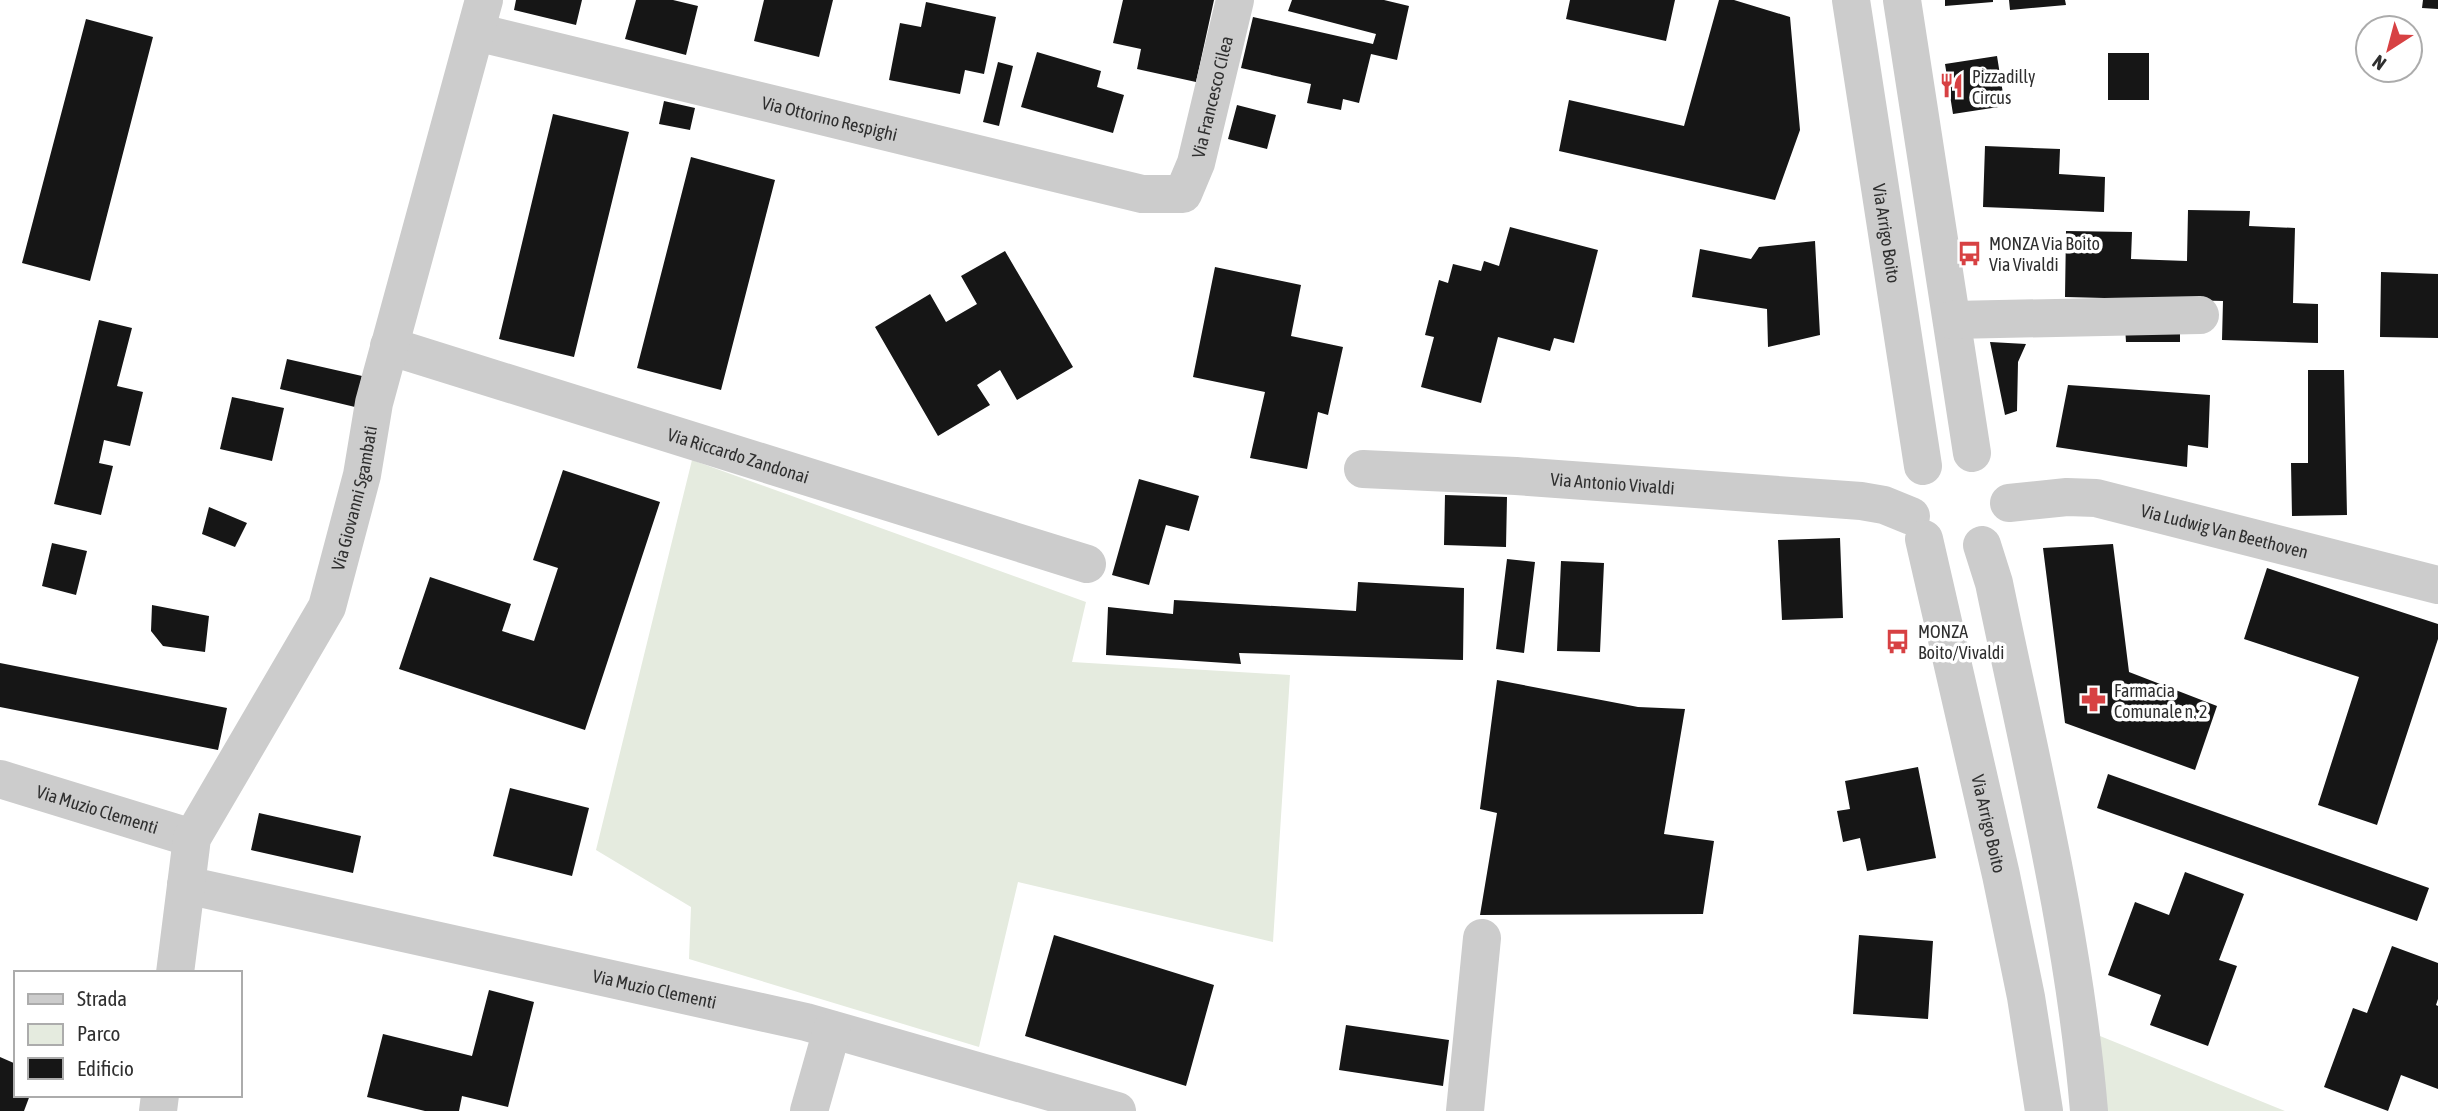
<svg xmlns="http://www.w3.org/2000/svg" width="2438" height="1111" viewBox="0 0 2438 1111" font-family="'Asap Condensed',sans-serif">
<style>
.green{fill:#e5ebdf}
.building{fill:#161616}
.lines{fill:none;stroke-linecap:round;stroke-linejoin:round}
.minor{stroke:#ccc;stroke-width:38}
.labels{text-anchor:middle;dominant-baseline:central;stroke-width:7;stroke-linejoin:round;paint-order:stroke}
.poi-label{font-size:18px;fill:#2f2f2f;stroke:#fff;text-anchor:start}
.street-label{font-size:18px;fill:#2f2f2f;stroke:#fff}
</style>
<rect width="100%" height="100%" fill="#fff"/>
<path class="green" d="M692,460L1086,602L1072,662L1290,675L1273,942L1018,882L979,1047L689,959L691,907L596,850Z
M2100,1036L2285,1111H2101Z"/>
<path class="building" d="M516,0H582L576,25L514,10Z
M636,0H673L698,6L686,55L625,39Z
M764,0H833L819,57L754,41Z
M1123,0H1214L1196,82L1137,69L1141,49L1113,43Z
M1292,0H1384L1409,6L1397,60L1371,54L1359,103L1343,99L1341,110L1307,103L1311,84L1241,68L1253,17L1373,44L1376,34L1288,11Z
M1570,0H1675L1666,41L1566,19Z
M1719,0H1734L1790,17L1800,130L1775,200L1559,151L1569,100L1684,126Z
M1945,0H1993V2L1945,6Z
M2009,0H2065L2066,5L2010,10Z
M2423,0H2438V9L2422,8Z
M926,2L996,17L984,74L965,70L960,94L889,80L900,23L921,27Z
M86,19L153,37L90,281L22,263Z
M1037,52L1101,71L1097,87L1124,95L1113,133L1021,107Z
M2108,53H2149V100H2108Z
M1997,56L2005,106L1953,114L1945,64Z
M998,62L1013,66L999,126L983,122Z
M664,101L695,108L690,130L659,124Z
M1237,105L1276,115L1267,149L1228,139Z
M553,114L629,132L574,357L499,339Z
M1985,146L2060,149L2059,174L2105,177L2104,212L1983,207Z
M691,157L775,180L721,390L637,368Z
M2188,210L2250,211L2249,226L2295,228L2293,303L2318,304V343L2222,340L2223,301L2065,297L2066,231L2132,232L2131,259L2187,261Z
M1510,227L1598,250L1574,343L1554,338L1550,351L1498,337L1481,403L1421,387L1434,337L1425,335L1439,280L1448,283L1453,264L1481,271L1484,261L1499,266Z
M1815,241L1820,335L1768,347L1767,309L1692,297L1700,249L1751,259L1759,247Z
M1005,251L1073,367L1017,400L1000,370L977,385L990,405L938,436L875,327L930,294L946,322L977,304L961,276Z
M1215,267L1301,285L1291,336L1343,347L1328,415L1318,412L1307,469L1250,458L1265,392L1193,377Z
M2381,272L2438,274V338L2380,337Z
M99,320L132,328L117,386L143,392L130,446L104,440L99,463L113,466L101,515L54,504Z
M2180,325V342H2126L2125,326Z
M1990,342L2026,344L2018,362L2017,411L2005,415Z
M287,359L362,376L355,407L280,389Z
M2308,370H2344L2347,515L2292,516L2291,463H2308Z
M2068,385L2210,395L2208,448L2188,445L2187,467L2056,447Z
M232,397L284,408L272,461L220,449Z
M563,470L660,502L585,730L399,669L430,577L511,604L502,631L534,641L558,568L533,560Z
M1139,479L1199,496L1189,531L1166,525L1149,585L1112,575Z
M1445,495L1507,497L1506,547L1444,545Z
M209,507L247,523L235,547L202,534Z
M1840,538L1843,618L1782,620L1778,540Z
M52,543L87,551L76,595L42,586Z
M2113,544L2129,672L2217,706L2195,770L2065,723L2043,548Z
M1507,559L1535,562L1524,653L1496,649Z
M1561,561L1604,563L1600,652L1557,651Z
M2267,568L2438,624V639L2377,825L2318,805L2359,677L2244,639Z
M1358,582L1464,588L1463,660L1239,653L1241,664L1106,655L1108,607L1173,614L1174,600L1356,611Z
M152,605L209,616L205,652L163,646L151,631Z
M0,663L227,708L218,750L0,707Z
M1497,680L1638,707L1685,709L1664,834L1714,841L1703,914L1480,915L1497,813L1480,809Z
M1918,767L1936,858L1867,871L1860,838L1843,842L1837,811L1850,809L1845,781Z
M2108,774L2429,888L2417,921L2097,808Z
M510,788L589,808L572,876L493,856Z
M259,813L361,836L353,873L251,850Z
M2185,872L2244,894L2219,960L2237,966L2208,1046L2150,1025L2161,995L2108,975L2135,902L2169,915Z
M1054,935L1214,985L1186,1086L1025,1036Z
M1859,935L1933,941L1928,1019L1853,1014Z
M2392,946L2438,963V999L2436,1005L2438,1006V1089L2401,1075L2388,1111L2324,1087L2353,1008L2367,1013Z
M489,990L534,1002L508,1107L462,1096L459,1111H425L367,1097L383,1034L472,1056Z
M1346,1025L1449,1040L1443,1086L1339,1070Z
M0,1057L16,1064V1095H30L24,1111H0Z"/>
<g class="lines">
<g class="minor">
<path id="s1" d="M1851,0L1923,466"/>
<path d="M1902,0L1972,453"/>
<path id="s2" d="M476,32L1142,194H1183L1196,163L1235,0"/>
<path d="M1952,320L2200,315"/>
<path id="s3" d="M389,346L1087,564"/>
<path id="s4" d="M1363,469L1516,476L1861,501L1884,505L1911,516"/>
<path id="s5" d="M2009,503L2067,497L2096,498L2438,585"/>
<path id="s6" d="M1924,539L2001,875L2026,997L2044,1111"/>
<path d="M1982,545L1994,583C2030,758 2074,933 2089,1111"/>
<path id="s7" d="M0,779L192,838"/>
<path id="s8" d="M186,885L806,1022L1117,1111"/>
<path id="s9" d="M175,973L192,838L327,607L362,475L374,403L484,0"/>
<path d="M158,1111L160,1095"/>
<path d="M809,1111L832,1030"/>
<path d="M1465,1111L1482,938"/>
</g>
</g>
<defs>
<symbol id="restaurant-bare" viewBox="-9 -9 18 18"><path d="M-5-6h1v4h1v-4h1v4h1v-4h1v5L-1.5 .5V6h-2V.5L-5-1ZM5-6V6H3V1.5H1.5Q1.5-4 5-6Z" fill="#d74143" stroke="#fff" stroke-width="2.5" paint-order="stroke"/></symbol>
<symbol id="bus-bare" viewBox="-9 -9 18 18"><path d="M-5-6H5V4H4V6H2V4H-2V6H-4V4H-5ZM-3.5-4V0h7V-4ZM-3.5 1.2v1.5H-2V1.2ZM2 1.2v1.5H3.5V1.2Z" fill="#d74143" stroke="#fff" stroke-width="2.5" paint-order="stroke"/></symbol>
<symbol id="pharmacy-bare" viewBox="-9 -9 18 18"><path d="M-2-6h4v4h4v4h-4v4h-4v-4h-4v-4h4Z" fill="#d74143" stroke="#fff" stroke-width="2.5" paint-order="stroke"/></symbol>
</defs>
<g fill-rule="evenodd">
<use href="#restaurant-bare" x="1934" y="68" width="35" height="35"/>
<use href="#bus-bare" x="1952" y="236" width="35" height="35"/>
<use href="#bus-bare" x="1880" y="624" width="35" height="35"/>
<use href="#pharmacy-bare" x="2076" y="682" width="35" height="35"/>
</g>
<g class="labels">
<g class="poi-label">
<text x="1972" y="76">Pizzadilly<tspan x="1972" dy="21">Circus</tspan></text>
<text x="1989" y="243">MONZA Via Boito<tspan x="1989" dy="21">Via Vivaldi</tspan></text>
<text x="1918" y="631">MONZA<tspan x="1918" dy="21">Boito/Vivaldi</tspan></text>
<text x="2114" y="690">Farmacia<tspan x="2114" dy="21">Comunale n. 2</tspan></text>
</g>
<g class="street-label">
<text stroke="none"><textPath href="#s2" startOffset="828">Via Francesco Cilea</textPath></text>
<text stroke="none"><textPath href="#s2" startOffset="364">Via Ottorino Respighi</textPath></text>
<text stroke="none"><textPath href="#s1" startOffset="236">Via Arrigo Boito</textPath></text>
<text stroke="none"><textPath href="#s3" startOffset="366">Via Riccardo Zandonai</textPath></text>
<text stroke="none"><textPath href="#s4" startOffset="250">Via Antonio Vivaldi</textPath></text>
<text stroke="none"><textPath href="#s9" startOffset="516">Via Giovanni Sgambati</textPath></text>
<text stroke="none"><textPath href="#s5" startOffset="220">Via Ludwig Van Beethoven</textPath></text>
<text stroke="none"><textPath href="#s7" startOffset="102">Via Muzio Clementi</textPath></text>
<text stroke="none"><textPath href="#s6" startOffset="292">Via Arrigo Boito</textPath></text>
<text stroke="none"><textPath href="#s8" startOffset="480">Via Muzio Clementi</textPath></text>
</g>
</g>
<rect x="14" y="971" width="228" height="126" fill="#ffffff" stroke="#acacac" stroke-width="2"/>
<rect x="28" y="994" width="35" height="10" fill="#cccccc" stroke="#acacac" stroke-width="2"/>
<text x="77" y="1006" font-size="21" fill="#2f2f2f">Strada</text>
<rect x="28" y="1024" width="35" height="21" fill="#e5ebdf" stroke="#acacac" stroke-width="2"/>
<text x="77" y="1041" font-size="21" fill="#2f2f2f">Parco</text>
<rect x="28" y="1058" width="35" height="21" fill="#161616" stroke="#acacac" stroke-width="2"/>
<text x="77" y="1076" font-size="21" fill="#2f2f2f">Edificio</text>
<g transform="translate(2389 49) rotate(216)"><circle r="33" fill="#ffffff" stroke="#acacac" stroke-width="2"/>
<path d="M0-5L12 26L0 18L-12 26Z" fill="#d74143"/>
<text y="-10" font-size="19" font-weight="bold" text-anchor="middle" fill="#2f2f2f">N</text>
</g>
</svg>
